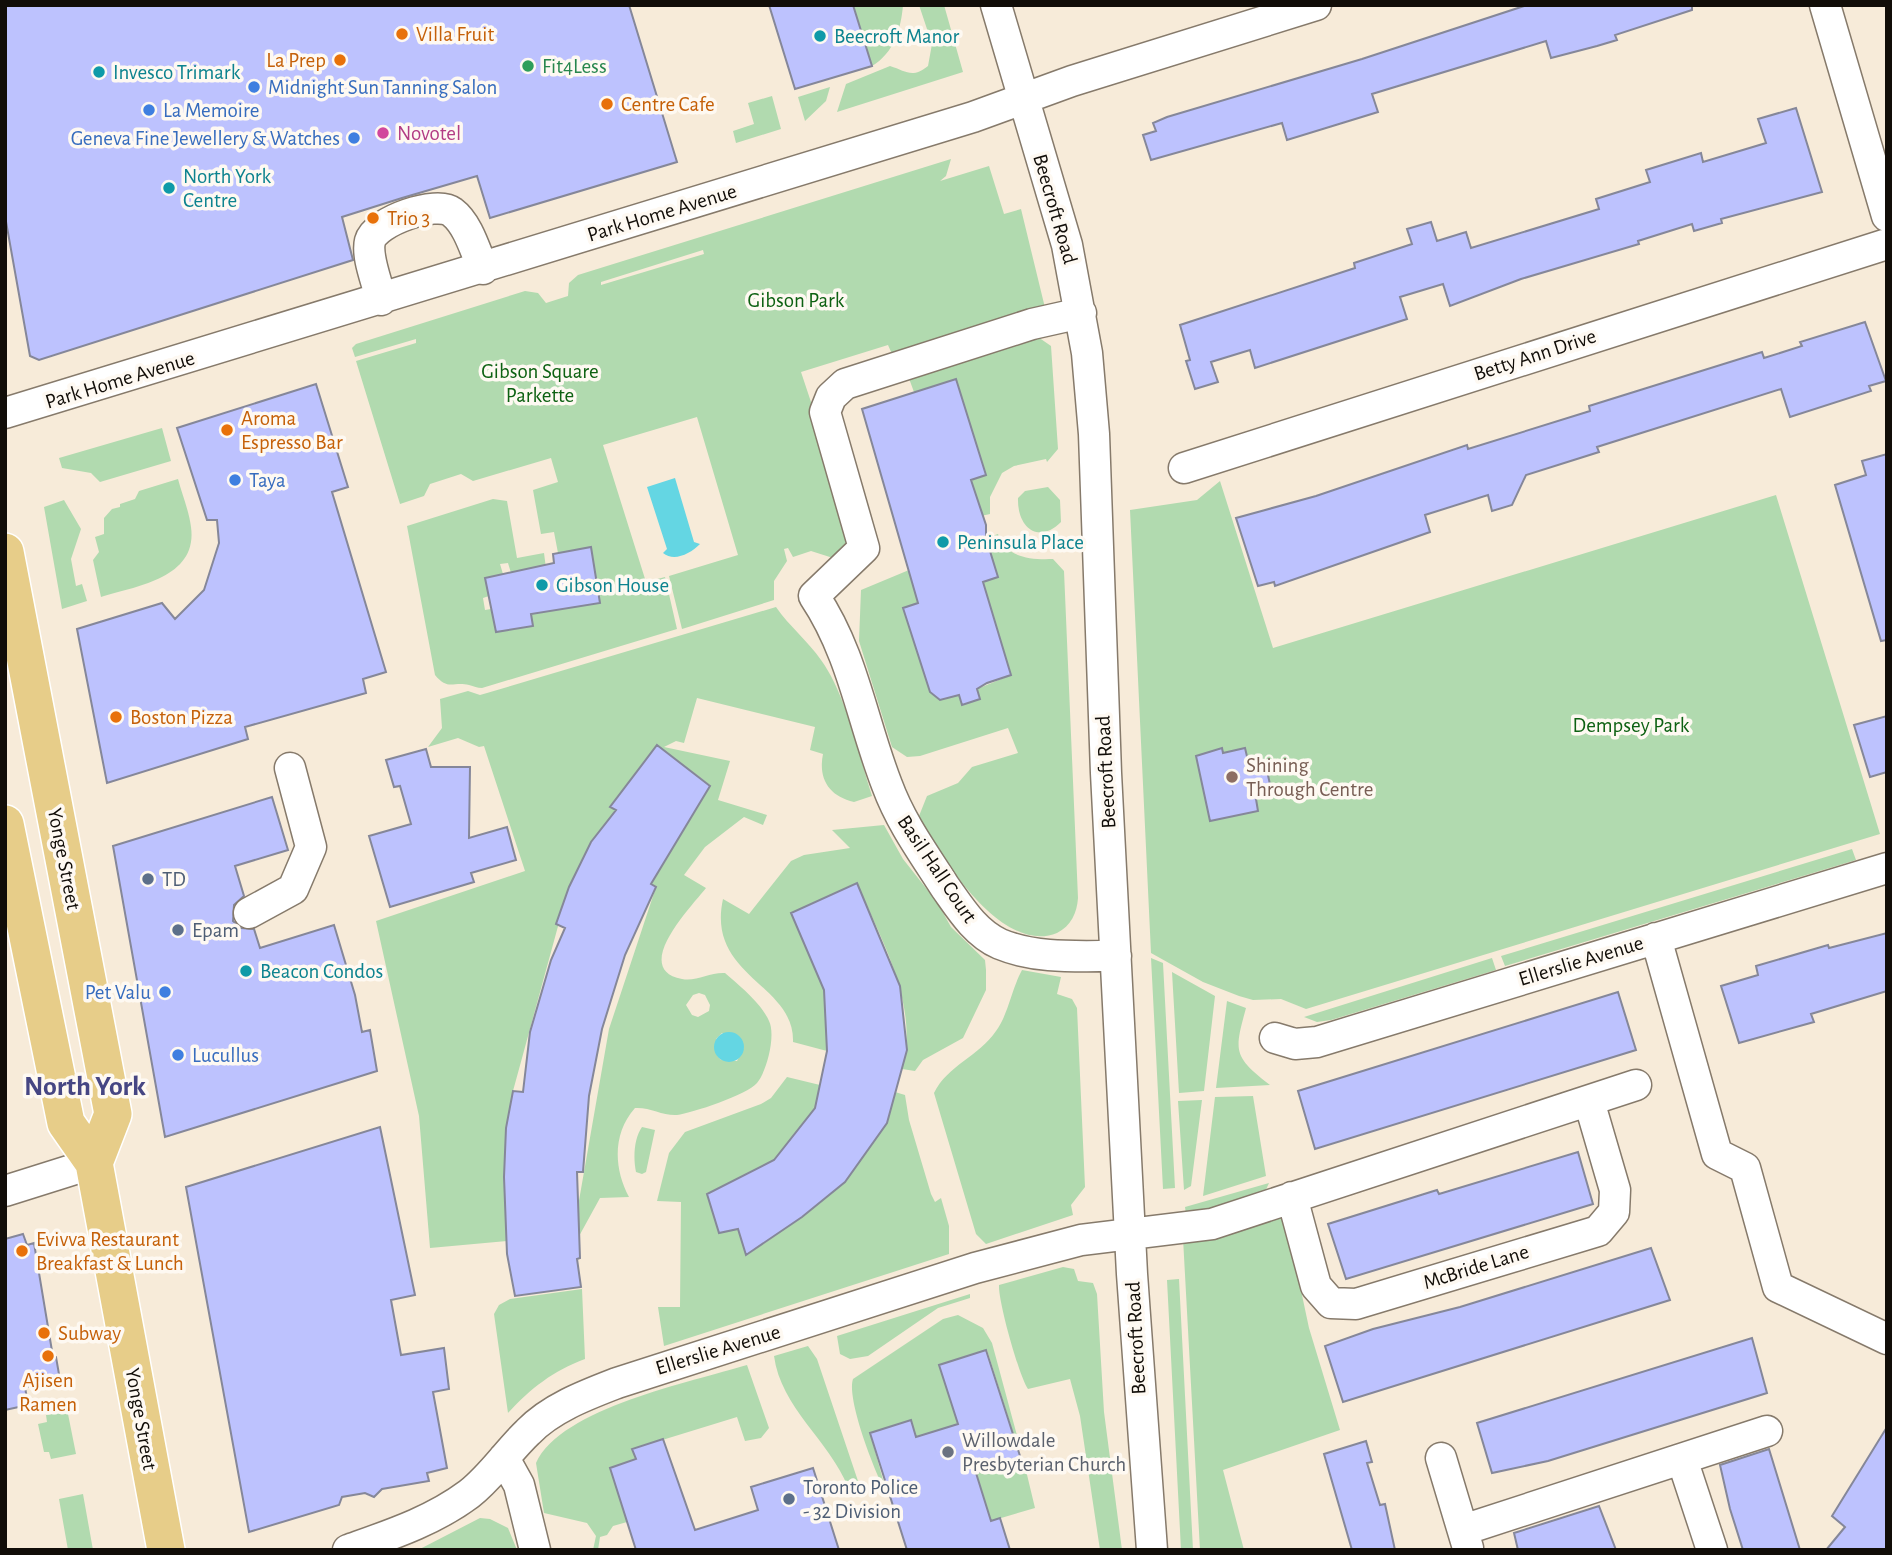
<svg xmlns="http://www.w3.org/2000/svg" width="1892" height="1555" viewBox="0 0 1892 1555" font-family="'Alegreya Sans',sans-serif">
<style>
.green{fill:#b1daaf;fill-rule:evenodd}
.water{fill:#64d6e3}
.building{fill:#bdc2fe;stroke:#858799;stroke-width:2}
.lines{fill:none;stroke-linecap:round;stroke-linejoin:round}
.minor-casing{stroke:#867a6b;stroke-width:33}
.major-casing{stroke:#fff;stroke-width:40}
.minor{stroke:#fff;stroke-width:30}
.major{stroke:#e7cd89;stroke-width:37}
.food-dot{fill:#e8710a;stroke:#fef9f2;stroke-width:2.5}
.culture-dot{fill:#0f9aa8;stroke:#fef9f2;stroke-width:2.5}
.leisure-dot{fill:#2e9e5b;stroke:#fef9f2;stroke-width:2.5}
.shop-dot{fill:#3f7fe0;stroke:#fef9f2;stroke-width:2.5}
.hotel-dot{fill:#d1479c;stroke:#fef9f2;stroke-width:2.5}
.education-dot{fill:#8d6e63;stroke:#fef9f2;stroke-width:2.5}
.service-dot{fill:#5c6f8a;stroke:#fef9f2;stroke-width:2.5}
.worship-dot{fill:#6b7280;stroke:#fef9f2;stroke-width:2.5}
.labels{text-anchor:middle;dominant-baseline:central;stroke-width:7;stroke-linejoin:round;paint-order:stroke}
.food-label{font-size:21px;fill:#c56008;stroke:#fef9f2;text-anchor:start}
.culture-label{font-size:21px;fill:#0d838f;stroke:#fef9f2;text-anchor:start}
.leisure-label{font-size:21px;fill:#27864d;stroke:#fef9f2;text-anchor:start}
.shop-label{font-size:21px;fill:#366cbe;stroke:#fef9f2;text-anchor:start}
.hotel-label{font-size:21px;fill:#b23c85;stroke:#fef9f2;text-anchor:start}
.street-label{font-size:21px;fill:#110d08;stroke:#fef9f2}
.park-label{font-size:21px;fill:#0d6112;stroke:#fef9f2}
.education-label{font-size:21px;fill:#785e54;stroke:#fef9f2;text-anchor:start}
.service-label{font-size:21px;fill:#4e5e75;stroke:#fef9f2;text-anchor:start}
.worship-label{font-size:21px;fill:#5b616d;stroke:#fef9f2;text-anchor:start}
.district-label{font-size:28px;font-weight:bold;fill:#464683;stroke:#fef9f2}
</style>
<rect width="100%" height="100%" fill="#f7ebd9"/>
<path class="green" d="M853,5H903C901,29 894,53 872,66Z
M919,5H944L963,72L837,112L846,84L890,66C906,71 912,79 928,66L932,44Z
M830,87L826,101L805,121L798,97Z
M772,96L781,129L736,143L733,131L754,124L748,103Z
M951,159L946,176L940,181L989,166L1004,214L1021,209L1047,316L892,354L888,345L801,372L811,402L816,405L852,541L833,558L811,551L793,557L788,548L784,549L787,561L774,581V600L682,629L669,576L738,555L697,417L603,445L646,582L665,577L677,629L482,688C477,688 474,686 469,685C453,681 448,691 435,675L407,526L493,499L507,501L517,558L544,553L547,576L511,573L508,563L500,564L503,574L485,578L489,596L483,598L485,610L491,609L497,632L533,626L531,612L559,590L562,609L600,603L591,547L558,553L554,532L541,534L533,490L558,482L551,458L473,481L461,474L430,484L424,496L400,504L356,361L416,343V339L355,357L352,348L356,344L525,291L538,293L546,303L568,296L569,283L578,275ZM703,250L704,254L601,285V282Z
M1038,337L1051,346L1058,449L1047,462L1046,459L1014,466L1002,473L990,497V514L981,516L968,482L986,475L956,379L914,392L907,373Z
M162,428L171,461L100,482L91,473L62,468L59,458Z
M178,479C182,494 189,511 191,527C198,578 137,586 101,597L93,560L99,552L95,537L104,534V518L112,509L120,507V504L135,499L139,491Z
M1220,481L1273,648L1776,495L1880,834L1306,1009L1281,999L1253,1000L1239,996L1203,982L1151,953L1130,510L1197,500Z
M1048,487L1060,500L1061,522C1038,545 1017,527 1018,498L1025,491Z
M64,500L81,529L71,559L76,586L82,584L87,601L62,609L44,507Z
M998,534C1006,557 1028,560 1053,559L1064,571L1078,898C1077,913 1071,926 1057,933C1002,956 939,855 919,816L927,796L958,783L972,767L1018,753L1008,728L920,756L907,757L892,747L859,641L861,590L909,570L918,603L903,608L930,692L938,698L959,695L962,705L980,699L977,689L1011,675L983,582L998,576L985,542L986,538Z
M776,607C789,626 808,641 821,660C846,694 859,756 872,796L854,802C829,796 818,779 823,754L810,750L815,727L697,698L684,743L676,741L664,747L730,761L718,800L767,815L763,825L744,817L705,847L684,875L706,888C692,906 630,969 682,979C696,982 710,972 725,973C739,985 762,1004 769,1021C776,1035 767,1071 757,1083C747,1095 692,1113 677,1115C663,1116 650,1107 635,1108C612,1134 614,1169 629,1197L600,1198L578,1238L577,1212L609,1029L656,887L651,884L710,785L657,745L566,897L513,1091L507,1241L430,1248L419,1116L376,921L525,871L484,746L479,747L458,738L428,747L442,728L440,699L468,691L480,695L487,693ZM699,993L705,995L710,1005L709,1011L698,1017L692,1015L686,1005L693,995ZM722,1033L744,1047L737,1061L721,1060L716,1054V1039Z
M884,825L903,859L937,902L951,927L985,960L986,970V990L963,1038L923,1060L915,1071L902,1069C920,1005 881,940 857,883L791,913L824,990L827,1051L793,1042C795,984 706,976 723,899L749,914L791,861L804,855L850,848L832,830Z
M1852,849L1856,860L1505,966L1501,956Z
M1151,958L1163,963L1175,1188L1163,1189Z
M1492,958L1496,970L1331,1020L1317,1022L1304,1017Z
M1022,970L1061,977L1057,994L1072,999L1077,1008L1085,1187L1071,1205L1073,1215L986,1244L976,1234L934,1093C948,1065 978,1057 996,1031C1009,1013 1011,990 1022,970Z
M1172,972L1215,996L1204,1091L1179,1093Z
M1227,1001L1246,1008C1234,1052 1233,1056 1270,1085L1216,1088Z
M787,1077L820,1085L815,1108L774,1160L707,1194L719,1233L738,1229L747,1255L802,1217L895,1092L905,1095L909,1120L931,1194L935,1202L941,1198L949,1226V1254L664,1346L658,1307H680L681,1202L657,1201L669,1153L685,1132L761,1104L771,1098Z
M1253,1096L1266,1176L1203,1196L1215,1097Z
M1202,1100L1191,1186L1184,1190L1178,1101Z
M642,1127L655,1130L646,1172L642,1174L636,1172C633,1158 634,1138 642,1127Z
M1269,1183L1264,1194L1221,1209L1186,1214L1185,1207Z
M1285,1215L1309,1328L1340,1430L1223,1470L1244,1550H1200L1183,1238Z
M1063,1267L1074,1269L1078,1281L1093,1283L1097,1294L1104,1412L1122,1550H1100L1080,1416L1070,1379L1028,1389C1019,1376 998,1301 999,1285Z
M1179,1279L1193,1550H1181L1167,1280Z
M582,1289L585,1359C553,1371 531,1388 508,1413L494,1314L499,1305L510,1299Z
M970,1294V1298L938,1308L868,1356L850,1359L840,1354L837,1336Z
M958,1315L983,1328L992,1343L1019,1443L1017,1445L987,1350L939,1365L958,1424L916,1437L910,1420L870,1433L887,1494C876,1476 846,1399 853,1379L943,1319Z
M808,1346L817,1359L859,1484L848,1487C829,1440 781,1408 774,1356Z
M747,1365L769,1428L761,1438L745,1441L737,1417L633,1449L636,1459L610,1468L627,1522L613,1526L607,1535L600,1537L598,1550H593L596,1536L587,1523L544,1513L536,1463C561,1408 691,1382 747,1365Z
M66,1404L76,1454L51,1459L49,1452H44L38,1424L47,1422L46,1415L52,1414L51,1407Z
M1023,1458L1035,1508L991,1521L976,1473Z
M83,1494L93,1550H68L59,1499Z
M480,1518L490,1519L508,1528L517,1550H418Z"/>
<path class="water" d="M675,478L694,542L700,544C690,554 674,562 663,553L667,549L647,487Z
M714 1047a15 15 0 1 1 30 0a15 15 0 1 1-30 0Z"/>
<path class="building" d="M5,5H629L677,162L490,218L477,176L402,198L342,217L353,260L39,360L30,356L5,216Z
M769,5H853L872,66L795,89Z
M1527,5H1692V10L1615,35L1617,40L1597,46L1551,58L1546,41L1372,94L1378,112L1287,140L1282,123L1151,160L1143,135L1156,131L1153,123L1167,117L1362,59Z
M1796,108L1822,192L1721,219L1722,223L1694,231L1692,224L1638,241L1639,244L1521,279L1450,306L1443,284L1400,297L1407,319L1255,368L1250,350L1211,362L1218,382L1195,389L1186,361L1190,360L1180,325L1355,268L1354,263L1412,244L1407,229L1431,222L1437,241L1466,232L1471,248L1599,209L1596,199L1650,182L1646,170L1701,153L1703,162L1766,143L1758,119Z
M1865,322L1886,381L1869,386L1871,391L1790,417L1781,389L1597,447L1599,452L1526,475L1512,505L1492,511L1488,495L1425,515L1430,532L1275,586L1274,582L1258,586L1236,518L1316,496L1467,445L1468,449L1590,411L1589,406L1762,352L1764,358L1802,346L1800,342Z
M956,379L986,475L971,480L986,525V538L998,577L983,582L1011,675L987,683L977,689L980,699L962,705L959,695L940,700L930,692L903,608L918,603L862,409Z
M316,384L348,487L332,492L386,672L363,679L366,693L245,727L248,739L107,783L77,629L162,603L175,619L204,590L219,543L217,520H207L177,428Z
M1887,454V640L1881,641L1835,485L1866,475L1862,461Z
M591,547L600,603L531,614L533,626L496,632L485,578L554,563L553,554Z
M1887,716V772L1870,777L1854,725Z
M657,745L710,786L651,884L656,887L625,955L602,1029L589,1096L583,1172H577L580,1258L577,1259L581,1287L515,1296L507,1254L504,1177L506,1128L513,1091L523,1092L530,1032L551,960L565,928L556,924L569,887L591,842L616,810L610,807Z
M1222,748L1223,753L1245,748L1250,769L1266,766L1271,789L1255,793L1258,811L1210,821L1196,756Z
M426,749L431,767H470L469,838L507,827L516,860L471,873L474,882L390,907L369,836L411,824L400,786L394,787L386,760Z
M272,797L288,850L235,866L244,896L234,905L233,921L241,928L254,929L260,948L334,925L355,995L362,1032L370,1030L377,1071L165,1137L113,846Z
M857,883L900,986L907,1050L887,1123L845,1182L802,1217L746,1255L738,1229L719,1233L707,1194L774,1160L815,1108L827,1051L824,990L791,913Z
M1887,933V991L1811,1014L1814,1022L1739,1043L1721,986L1758,975L1756,966L1828,945L1829,948Z
M1618,992L1636,1050L1315,1149L1298,1091Z
M380,1127L415,1295L391,1300L401,1355L444,1348L449,1389L433,1392L447,1468L427,1473L429,1481L382,1489L374,1497L365,1493L342,1497L339,1505L249,1532L186,1187Z
M1578,1152L1593,1204L1346,1279L1328,1224L1437,1190L1439,1194Z
M23,1234L27,1245L34,1243L53,1357H56L60,1380L25,1387L28,1405L5,1410V1239Z
M1651,1248L1670,1300L1343,1402L1325,1346L1373,1329L1460,1307Z
M1752,1338L1767,1393L1548,1461L1492,1473L1477,1423Z
M986,1350L1021,1459L976,1473L991,1521L1000,1518L1010,1550H907L870,1433L911,1420L916,1437L958,1424L939,1365Z
M1887,1427V1550H1826L1845,1527L1832,1516Z
M663,1439L695,1530L758,1510L751,1487L813,1468L839,1550H636L610,1468L636,1459L632,1449Z
M1366,1441L1372,1462L1367,1463L1380,1505L1385,1504L1395,1550H1352L1324,1454Z
M1769,1449L1800,1550H1743L1730,1509L1720,1465Z
M1599,1506L1616,1550H1518L1514,1533Z"/>
<g class="lines">
<defs>
<path id="minor" d="M996,5L1067,245L1087,353L1094,434L1106,773L1132,1274L1152,1550
M1825,5L1887,216
M381,300C378,284 366,257 370,241C375,221 437,200 452,212C468,224 475,250 483,269
M1081,313L1032,324L845,384L831,397L825,412L864,548L814,596C853,654 862,721 887,785C901,823 924,854 945,887C960,908 975,933 1000,944C1036,959 1078,956 1116,956
M5,413L973,117L1072,81L1316,5
M1184,468L1887,244
M249,913L293,889L311,847L290,768
M1656,938L1717,1154L1745,1168L1778,1287L1887,1339
M1275,1038L1295,1044L1317,1042L1887,868
M5,1191L94,1163
M1292,1197L1316,1286L1331,1303L1356,1304L1598,1231L1614,1212L1615,1190L1589,1101
M504,1458L519,1485L535,1550
M1441,1458L1468,1548
M1682,1459L1712,1550
M1463,1530L1767,1431
M348,1550C390,1535 433,1521 469,1494C492,1476 507,1452 528,1432C551,1408 586,1395 617,1383L975,1268L1081,1240L1212,1224L1636,1085"/>
<path id="major" d="M5,552L113,1114L94,1163
M5,824L66,1123L94,1163L166,1550"/>
</defs>
<use href="#minor" class="minor-casing"/>
<use href="#major" class="major-casing"/>
<use href="#minor" class="minor"/>
<use href="#major" class="major"/>
</g>
<g class="food-dot">
<circle cx="402" cy="34" r="7"/>
<circle cx="340" cy="60" r="7"/>
<circle cx="607" cy="104" r="7"/>
<circle cx="373" cy="218" r="7"/>
<circle cx="227" cy="430" r="7"/>
<circle cx="116" cy="717" r="7"/>
<circle cx="22" cy="1251" r="7"/>
<circle cx="44" cy="1333" r="7"/>
<circle cx="48" cy="1356" r="7"/>
</g>
<g class="culture-dot">
<circle cx="820" cy="36" r="7"/>
<circle cx="99" cy="72" r="7"/>
<circle cx="169" cy="188" r="7"/>
<circle cx="943" cy="542" r="7"/>
<circle cx="542" cy="585" r="7"/>
<circle cx="246" cy="971" r="7"/>
</g>
<circle class="leisure-dot" cx="528" cy="66" r="7"/>
<g class="shop-dot">
<circle cx="254" cy="87" r="7"/>
<circle cx="149" cy="110" r="7"/>
<circle cx="354" cy="138" r="7"/>
<circle cx="235" cy="480" r="7"/>
<circle cx="165" cy="992" r="7"/>
<circle cx="178" cy="1055" r="7"/>
</g>
<circle class="hotel-dot" cx="383" cy="133" r="7"/>
<circle class="education-dot" cx="1232" cy="777" r="7"/>
<g class="service-dot">
<circle cx="148" cy="879" r="7"/>
<circle cx="178" cy="930" r="7"/>
<circle cx="789" cy="1499" r="7"/>
</g>
<circle class="worship-dot" cx="948" cy="1452" r="7"/>
<g class="labels">
<g class="food-label">
<text x="416" y="34">Villa Fruit</text>
<text x="326" y="60" text-anchor="end">La Prep</text>
<text x="621" y="104">Centre Cafe</text>
<text x="387" y="218">Trio 3</text>
<text x="241" y="418">Aroma<tspan x="241" dy="24">Espresso Bar</tspan></text>
<text x="130" y="717">Boston Pizza</text>
<text x="36" y="1239">Evivva Restaurant<tspan x="36" dy="24">Breakfast &amp; Lunch</tspan></text>
<text x="58" y="1333">Subway</text>
<text x="48" y="1380" text-anchor="middle">Ajisen<tspan x="48" dy="24">Ramen</tspan></text>
</g>
<g class="culture-label">
<text x="834" y="36">Beecroft Manor</text>
<text x="113" y="72">Invesco Trimark</text>
<text x="183" y="176">North York<tspan x="183" dy="24">Centre</tspan></text>
<text x="957" y="542">Peninsula Place</text>
<text x="556" y="585">Gibson House</text>
<text x="260" y="971">Beacon Condos</text>
</g>
<g class="leisure-label">
<text x="542" y="66">Fit4Less</text>
</g>
<g class="shop-label">
<text x="268" y="87">Midnight Sun Tanning Salon</text>
<text x="163" y="110">La Memoire</text>
<text x="340" y="138" text-anchor="end">Geneva Fine Jewellery &amp; Watches</text>
<text x="249" y="480">Taya</text>
<text x="151" y="992" text-anchor="end">Pet Valu</text>
<text x="192" y="1055">Lucullus</text>
</g>
<g class="hotel-label">
<text x="397" y="133">Novotel</text>
</g>
<g class="street-label">
<text transform="translate(1055 209) rotate(74)">Beecroft Road</text>
<text transform="translate(662 213) rotate(-17)">Park Home Avenue</text>
<text transform="translate(1535 355) rotate(-18)">Betty Ann Drive</text>
<text transform="translate(120 380) rotate(-17)">Park Home Avenue</text>
<text transform="translate(1106 772) rotate(-93)">Beecroft Road</text>
<text transform="translate(64 859) rotate(79)">Yonge Street</text>
<text transform="translate(937 869) rotate(56)">Basil Hall Court</text>
<text transform="translate(1581 961) rotate(-17)">Ellerslie Avenue</text>
<text transform="translate(1476 1267) rotate(-17)">McBride Lane</text>
<text transform="translate(1136 1338) rotate(-93)">Beecroft Road</text>
<text transform="translate(718 1350) rotate(-17)">Ellerslie Avenue</text>
<text transform="translate(141 1419) rotate(80)">Yonge Street</text>
</g>
<g class="park-label">
<text x="796" y="300">Gibson Park</text>
<text x="540" y="371">Gibson Square<tspan x="540" dy="24">Parkette</tspan></text>
<text x="1631" y="725">Dempsey Park</text>
</g>
<g class="education-label">
<text x="1246" y="765">Shining<tspan x="1246" dy="24">Through Centre</tspan></text>
</g>
<g class="service-label">
<text x="162" y="879">TD</text>
<text x="192" y="930">Epam</text>
<text x="803" y="1487">Toronto Police<tspan x="803" dy="24">- 32 Division</tspan></text>
</g>
<g class="worship-label">
<text x="962" y="1440">Willowdale<tspan x="962" dy="24">Presbyterian Church</tspan></text>
</g>
<g class="district-label">
<text x="85" y="1087">North York</text>
</g>
</g>
<rect width="1892" height="1555" fill="none" stroke="#110d08" stroke-width="14"/>
</svg>
